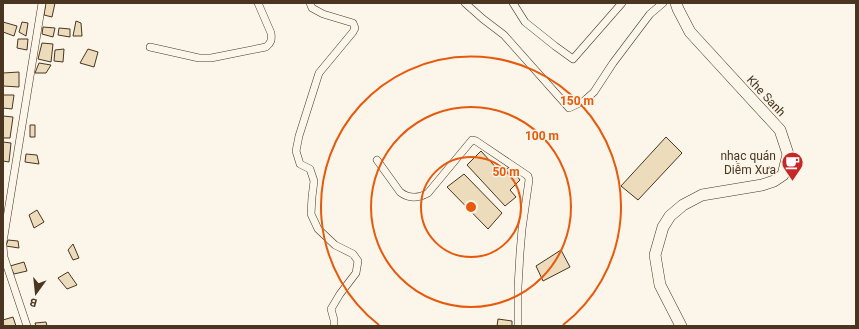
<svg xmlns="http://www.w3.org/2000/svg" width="859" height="329" viewBox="0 0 859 329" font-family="Roboto,sans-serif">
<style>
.building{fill:#ecdcbc;stroke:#4a3520}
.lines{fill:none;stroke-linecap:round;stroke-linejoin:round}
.minor-casing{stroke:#4a3520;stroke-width:8}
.highway-casing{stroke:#4a3520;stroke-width:12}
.minor{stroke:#fbf6e9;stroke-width:7}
.highway{stroke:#fbf6e9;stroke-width:11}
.ring{fill:none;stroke:#e8590c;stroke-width:2}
.labels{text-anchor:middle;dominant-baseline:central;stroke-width:3;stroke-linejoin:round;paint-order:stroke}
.street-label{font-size:12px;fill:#4a3520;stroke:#fbf6e9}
.poi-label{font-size:12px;fill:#4a3520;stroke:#fbf6e9;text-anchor:end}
.centre{fill:#e8590c;stroke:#fbf6e9;stroke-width:2}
.ring-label{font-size:12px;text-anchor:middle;font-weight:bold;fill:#e8590c;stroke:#fbf6e9;stroke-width:3;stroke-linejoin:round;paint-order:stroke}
</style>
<rect width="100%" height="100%" fill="#fbf6e9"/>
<path class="building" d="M46,3H55L52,17L44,15Z
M76,21L81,23L82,36H73Z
M3,22L17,26L14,36L3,32Z
M22,22L28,23L26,36L19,32Z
M43,27L55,28L53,37L42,34Z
M59,28L70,29V37L58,35Z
M18,39H28L27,50L17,48Z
M42,43L53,44L51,62L38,59Z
M64,49L63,62L54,61L55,50Z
M88,49L98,52L94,67L80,63Z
M39,63L51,65L46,73H35Z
M19,72V87L3,86V73Z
M3,95H14L12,109L3,108Z
M3,116L13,117L10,138H3Z
M30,125H35V137H30Z
M666,137L682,153L638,200L621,186Z
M3,142L11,143L9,162L3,161Z
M481,151L500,172L510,167L520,180L510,190L516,197L505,206L467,165Z
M26,154L37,155L39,164L25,162Z
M464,174L502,213L488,229L447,187Z
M37,210L44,222L34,228L29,215Z
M8,240L18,241L19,248L6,246Z
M73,244L79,258L73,260L68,250Z
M561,250L570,267L543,281L536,266Z
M24,262L27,271L14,274L10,266Z
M68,272L77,285L67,289L58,278Z
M13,317L16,326H4L3,324V320Z
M498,319L512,321V326H497Z
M46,322L47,326H36L35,323Z"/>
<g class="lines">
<defs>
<path id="minor" d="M310,3L312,8L323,14L353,23L355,28L353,32L319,73L299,136L296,151L300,164L310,169L314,181L312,197L311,214L318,229L335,245L353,254L358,261L356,273L340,294L331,309L334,320V326
M465,3L483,19L504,35L569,108L584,101L594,92L613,63L650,14L663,3
M513,3L525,22L555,46L573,59L622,3
M150,47L199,58H211L266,47C271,43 272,40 271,33L258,3
M377,160L400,192C409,199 419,198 428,193L472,140L476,141L528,176L529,180L522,229L520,253L518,287V326
M3,242L42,3
M3,246L4,257L27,326"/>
<path id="highway" d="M676,3L678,9L690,32L780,130L788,154L783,175L774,181L762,185L702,195L683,205L670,216L663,227L655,255L660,285L681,326"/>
</defs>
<use href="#minor" class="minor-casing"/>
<use href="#highway" class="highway-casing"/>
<use href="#minor" class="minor"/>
<use href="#highway" class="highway"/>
</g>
<g class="ring">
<circle cx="471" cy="207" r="50"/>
<circle cx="471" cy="207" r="100"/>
<path d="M379 325A150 150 0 1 1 563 325"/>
</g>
<defs>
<symbol id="cafe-pin" viewBox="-11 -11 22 30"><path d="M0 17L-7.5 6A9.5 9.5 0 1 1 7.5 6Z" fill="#c62828" stroke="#fbf6e9"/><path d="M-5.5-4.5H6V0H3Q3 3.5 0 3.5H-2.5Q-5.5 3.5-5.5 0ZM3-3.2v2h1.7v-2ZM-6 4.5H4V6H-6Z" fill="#fff"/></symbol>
</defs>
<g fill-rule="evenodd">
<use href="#cafe-pin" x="780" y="150" width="25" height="34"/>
</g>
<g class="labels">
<g class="street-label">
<text transform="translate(766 96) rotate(47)">Khe Sanh</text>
</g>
<g class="poi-label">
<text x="776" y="156">nhạc quán<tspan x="776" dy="14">Diễm Xưa</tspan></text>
</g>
</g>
<circle cx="471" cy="207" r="6" class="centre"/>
<g class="ring-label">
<text x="577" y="105">150 m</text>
<text x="542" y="140">100 m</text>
<text x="506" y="176">50 m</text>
</g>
<rect width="859" height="329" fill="none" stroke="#4a3520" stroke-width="8"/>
<g transform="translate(36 293) rotate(195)" stroke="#fbf6e9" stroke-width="3" paint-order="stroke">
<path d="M0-3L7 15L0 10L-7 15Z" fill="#4a3520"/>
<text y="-6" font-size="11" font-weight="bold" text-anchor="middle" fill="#4a3520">B</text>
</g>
</svg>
